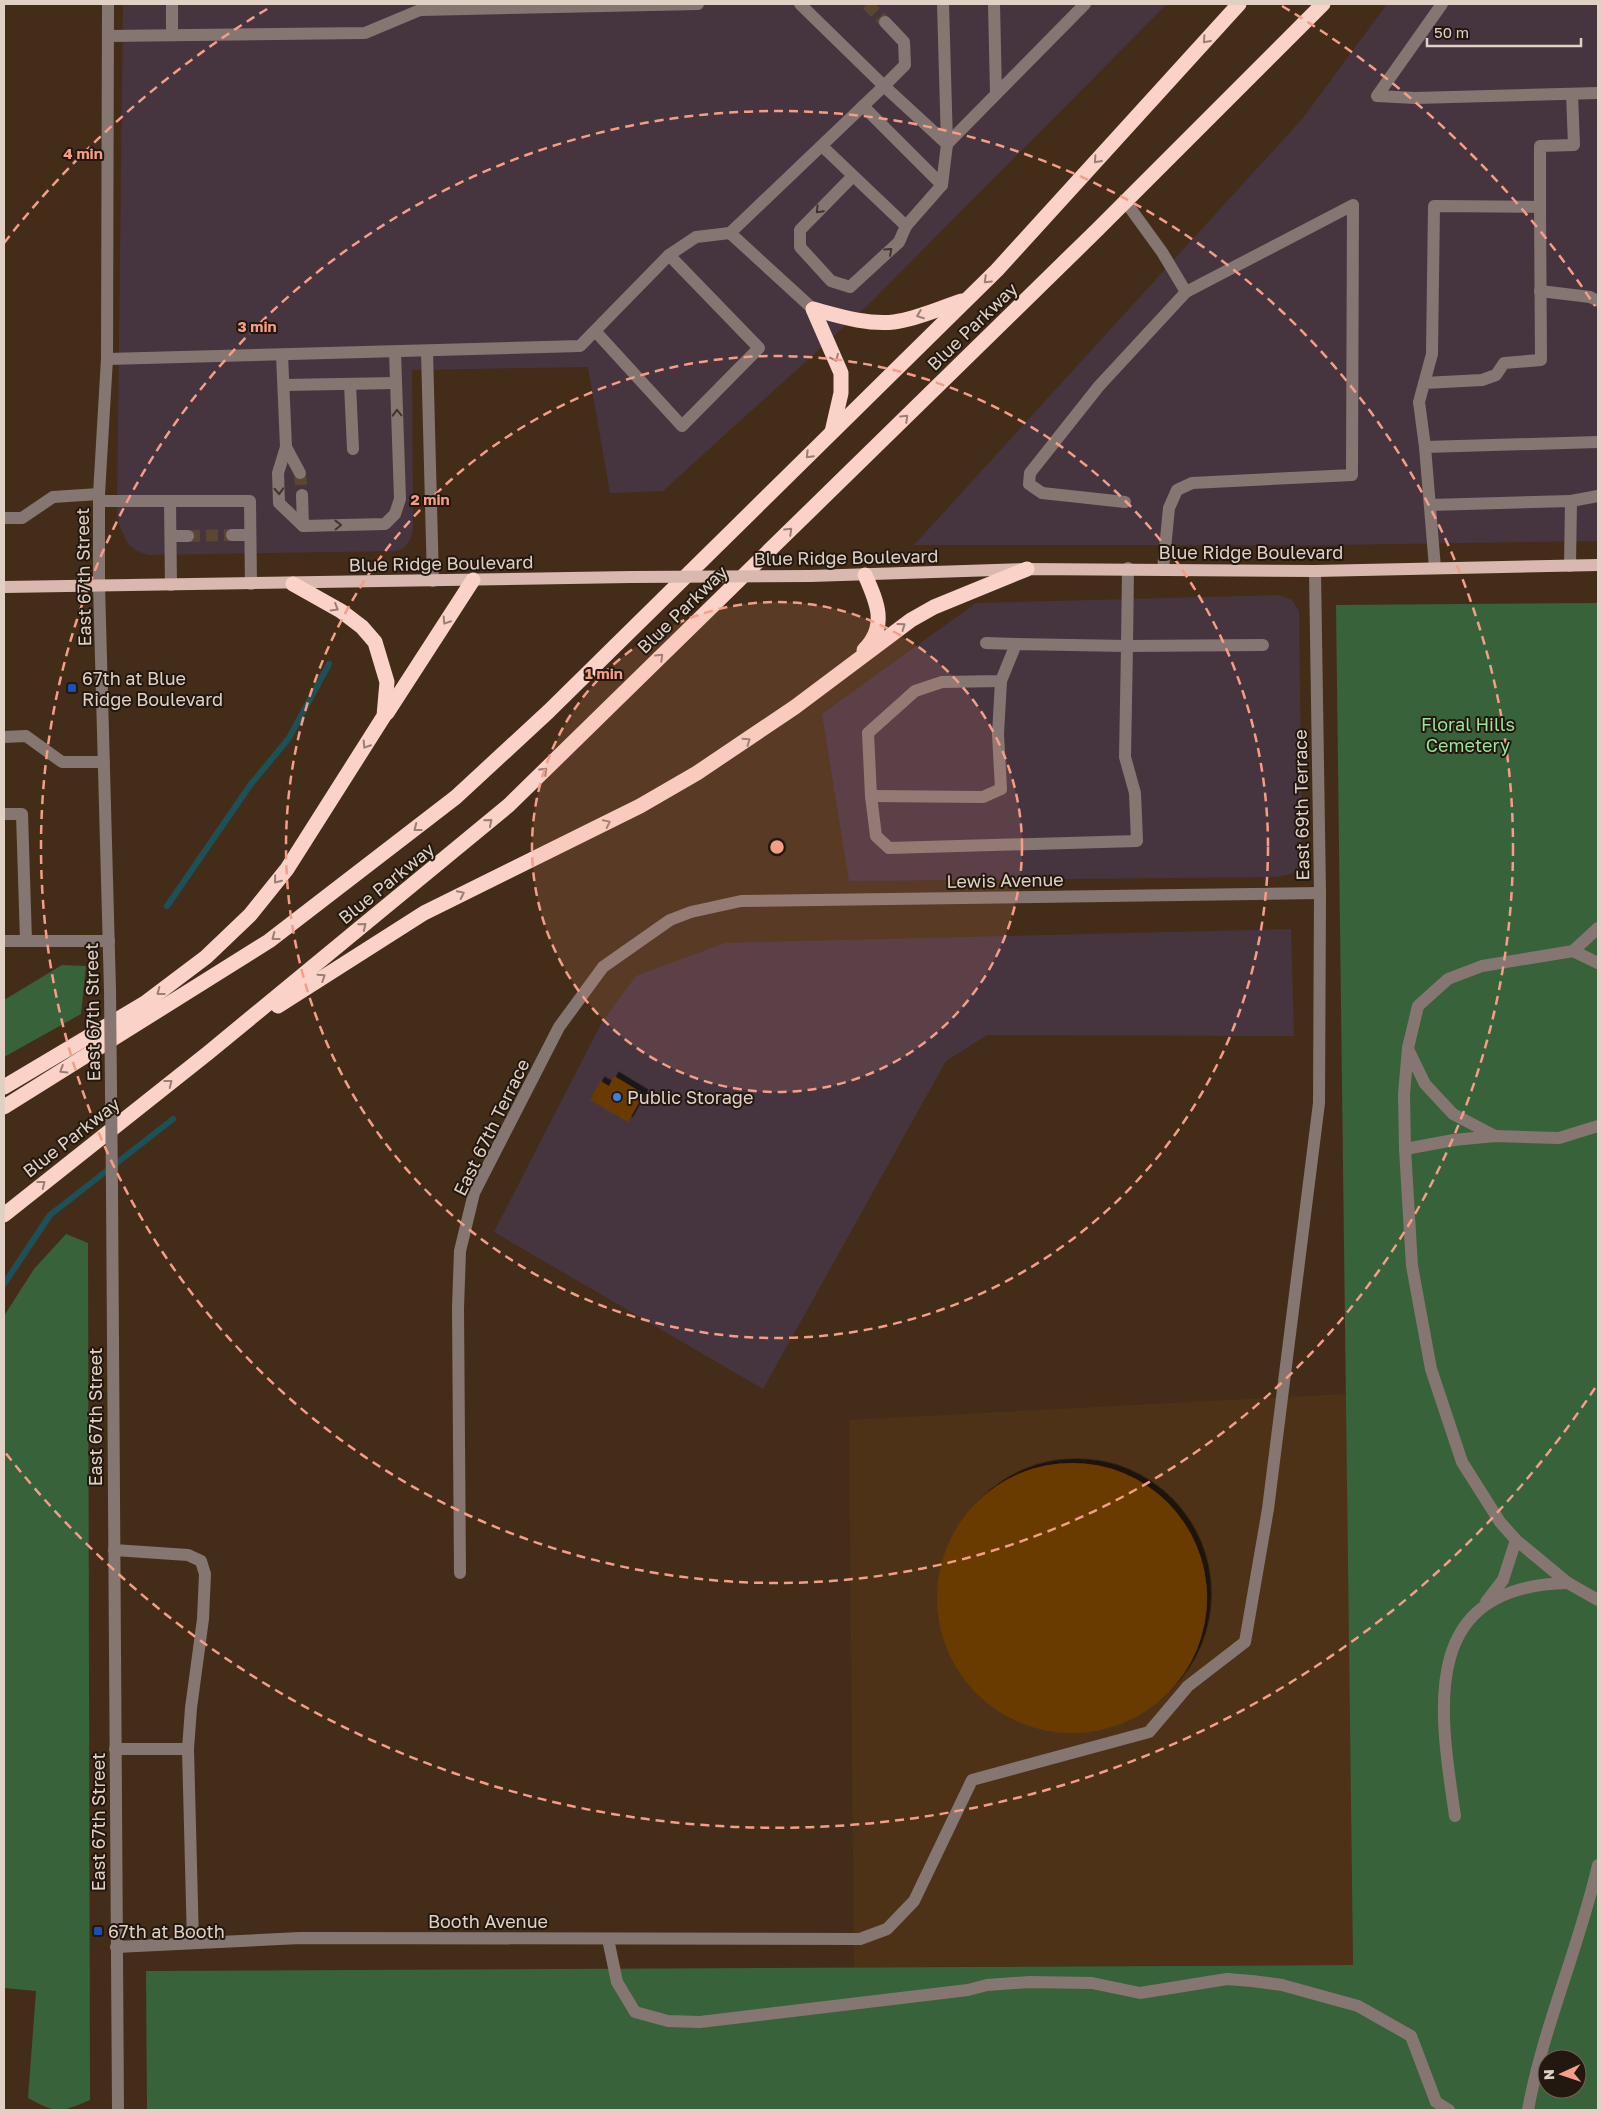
<svg xmlns="http://www.w3.org/2000/svg" width="1602" height="2114" viewBox="0 0 1602 2114" font-family="'Golos Text',sans-serif">
	<defs>
		<filter id="shadow"><feDropShadow dx="4.5" dy="-4.5" stdDeviation="0" flood-color="#0009"/></filter>
	</defs>
	<rect width="100%" height="100%" fill="#442d18"/>
	<g fill="#46353f">
		<path d="M123 4H1167L868 305 663 491 610 493 588 367 412 370 413 529 411 538 404 548 395 551 148 555 137 551 128 544 119 525 117 513Z"/>
		<path d="M1387 4H1598V541L1332 545H914L1303 118Z"/>
		<path d="M1279 595 1292 600 1299 611 1302 857 1300 867 1291 874 1276 877 849 881 822 714 976 603Z"/>
		<path d="M1291 929 1294 1036 987 1035 946 1061 763 1389 494 1232 602 1022 636 976 725 943Z"/>
	</g>
	<path fill="#4e3218" d="M1346 1394 1353 1965 854 1967 849 1420Z"/>
	<g fill="#386239" fill-rule="evenodd">
		<path d="M1598 603V2110H147L146 1971 1353 1965 1336 605ZM1547 2059H1577V2089H1547Z"/>
		<path d="M62 965 86 966 81 1014 4 1057V1000Z"/>
		<path d="M66 1234 88 1243 90 2100C59 2113 57 2114 28 2098L36 1991 4 1988V1316L34 1269Z"/>
	</g>
	<g fill="none" stroke-linecap="round" stroke-linejoin="round">
		<g stroke="#1d5158" stroke-width="6">
			<path d="M167 906 251 784 289 738 329 664"/>
			<path d="M4 1284 50 1215 173 1119"/>
		</g>
	</g>
	<g fill="#6b3b00" filter="url(#shadow)">
		<path d="M614 1076 644 1094 628 1122 590 1100 600 1081 609 1086Z"/>
		<circle cx="1072" cy="1598" r="135"/>
	</g>
	<g fill="none" stroke-linecap="round" stroke-linejoin="round">
		<g stroke="#5b4632" stroke-width="12" stroke-dasharray="12 6" stroke-linecap="butt">
			<path d="M867 4 885 22"/>
			<path d="M300 473 302 495"/>
			<path d="M188 536 232 535"/>
		</g>
		<g stroke="#867671" stroke-width="12">
			<path d="M108 4 107 359 99 494V585L110 990"/>
			<path d="M172 4V35"/>
			<path d="M800 4 884 86 905 65 904 42 885 22"/>
			<path d="M943 4 947 144"/>
			<path d="M994 4 996 94"/>
			<path d="M1442 4 1377 96 1415 98 1598 93"/>
			<path d="M108 36 365 33 420 10 698 4"/>
			<path d="M863 106 942 185"/>
			<path d="M947 144 1085 4"/>
			<path d="M853 176 800 230V247L831 281 850 287 899 242 906 226"/>
			<path d="M1125 201 1162 252 1186 292 1353 205 1352 475 1192 483 1177 490 1169 508 1163 569"/>
			<path d="M1540 207V146L1574 145 1572 94"/>
			<path d="M1540 291 1590 297 1598 301"/>
			<path d="M813 309 730 233 884 86 947 144 942 185 906 226 822 146"/>
			<path d="M596 332 682 426 759 348 669 255"/>
			<path d="M427 351 433 581"/>
			<path d="M282 355 286 447 300 473"/>
			<path d="M107 359 580 346 669 255 696 237 730 233"/>
			<path d="M1424 383 1482 380 1496 375 1504 363 1541 360 1540 207 1434 206 1432 354 1419 402 1425 447 1435 568"/>
			<path d="M350 384 353 449"/>
			<path d="M284 385 396 383"/>
			<path d="M286 447 278 473 279 503 303 526"/>
			<path d="M1425 447 1598 442"/>
			<path d="M302 495 303 526 385 524 395 514 400 499 395 352"/>
			<path d="M99 501H250L251 584"/>
			<path d="M170 501 171 585"/>
			<path d="M1571 501 1598 496"/>
			<path d="M1125 502 1042 493 1029 484 1030 473 1099 386 1186 292"/>
			<path d="M1430 505 1571 501 1570 566"/>
			<path d="M4 518H22L53 497 99 494"/>
			<path d="M232 535H250"/>
			<path d="M171 536H188"/>
			<path d="M1128 568 1127 646 1016 644 1001 681 942 682 915 691 868 733 871 796 876 836 889 848 1137 841 1135 793 1125 757 1127 646 1263 645"/>
			<path d="M986 643 1016 644"/>
			<path d="M4 737 26 736 62 762H104"/>
			<path d="M871 796 983 797 1001 789 998 734 1001 681"/>
			<path d="M4 814H22L26 941"/>
			<path d="M1598 928 1573 951 1482 966 1448 979 1418 1006 1408 1048 1404 1094 1405 1149 1454 1140 1495 1136 1559 1138 1598 1126"/>
			<path d="M4 941H109"/>
			<path d="M1573 951 1598 963"/>
			<path d="M1408 1049 1425 1084 1453 1114 1495 1136"/>
			<path d="M1405 1149 1412 1266 1431 1369 1462 1462 1500 1522 1516 1540 1568 1583 1598 1600"/>
			<path d="M112 1189 118 2110"/>
			<path d="M114 1550 188 1555 201 1561 205 1574 203 1619 191 1708 188 1749 193 1943"/>
			<path d="M460 1573 458 1308 460 1251 474 1193 559 1027 603 967 670 920 691 912 741 901 1320 893"/>
			<path d="M1486 1602 1503 1580 1516 1540"/>
			<path d="M115 1749H188"/>
			<path d="M1455 1816C1439 1709 1418 1586 1568 1583"/>
			<path d="M608 1939 617 1982 635 2012 668 2021 700 2022 968 1990 987 1985 1030 1982 1092 1983 1140 1993 1227 1979 1252 1981 1282 1985 1358 2006 1411 2036 1436 2102 1449 2110"/>
			<path d="M116 1947 300 1938 860 1939 887 1929 914 1901 972 1780 1149 1732 1188 1686 1245 1642 1268 1509 1319 1103 1320 893 1315 571"/>
			<path d="M1528 2110C1543 2027 1579 1948 1598 1865"/>
		</g>
		<g stroke="#d9b8af" stroke-width="12">
			<path d="M811 576 1027 569 1315 571 1598 565"/>
			<path d="M4 587 631 577"/>
		</g>
		<g stroke="#fad2c7" stroke-width="15">
			<path d="M832 432 841 393V373L813 309C839 316 867 325 894 322 917 319 940 308 962 301"/>
			<path d="M864 650C888 626 877 602 865 575"/>
			<path d="M387 713 473 580"/>
			<path d="M278 1006 424 913 640 806 697 773 795 707 911 620 934 607 1027 569"/>
			<path d="M4 1087 145 1003 206 957 250 915 287 869 384 716 387 682 375 642 362 627 341 611 293 584"/>
			<path d="M4 1107 269 941 456 797 549 711 997 270 1239 4"/>
			<path d="M4 1215 208 1053 509 805 1098 229 1323 4"/>
		</g>
		<path stroke="#867671" stroke-width="12" d="M110 990 112 1189"/>
		<path stroke="#d9b8af" stroke-width="12" d="M631 577 811 576"/>
	</g>
	<defs><path id="oneway-chevron" d="M-2-3.5L2.5 0L-2 3.5" fill="none" stroke-width="1.6" stroke-linecap="round" stroke-linejoin="round" transform="scale(1.25)"/></defs>
	<g stroke="#997e74">
		<use href="#oneway-chevron" transform="translate(1206 40) rotate(132)"/>
		<use href="#oneway-chevron" transform="translate(1097 160) rotate(132)"/>
		<use href="#oneway-chevron" transform="translate(987 280) rotate(136)"/>
		<use href="#oneway-chevron" transform="translate(920 315) rotate(159)"/>
		<use href="#oneway-chevron" transform="translate(835 358) rotate(65)"/>
		<use href="#oneway-chevron" transform="translate(905 418) rotate(-44)"/>
		<use href="#oneway-chevron" transform="translate(809 455) rotate(135)"/>
		<use href="#oneway-chevron" transform="translate(789 531) rotate(-44)"/>
		<use href="#oneway-chevron" transform="translate(335 608) rotate(31)"/>
		<use href="#oneway-chevron" transform="translate(446 621) rotate(123)"/>
		<use href="#oneway-chevron" transform="translate(902 626) rotate(-36)"/>
		<use href="#oneway-chevron" transform="translate(660 657) rotate(-44)"/>
		<use href="#oneway-chevron" transform="translate(747 741) rotate(-35)"/>
		<use href="#oneway-chevron" transform="translate(366 745) rotate(123)"/>
		<use href="#oneway-chevron" transform="translate(544 771) rotate(-44)"/>
		<use href="#oneway-chevron" transform="translate(489 822) rotate(-40)"/>
		<use href="#oneway-chevron" transform="translate(607 823) rotate(-26)"/>
		<use href="#oneway-chevron" transform="translate(417 828) rotate(142)"/>
		<use href="#oneway-chevron" transform="translate(277 880) rotate(129)"/>
		<use href="#oneway-chevron" transform="translate(461 894) rotate(-26)"/>
		<use href="#oneway-chevron" transform="translate(363 926) rotate(-39)"/>
		<use href="#oneway-chevron" transform="translate(275 937) rotate(143)"/>
		<use href="#oneway-chevron" transform="translate(322 977) rotate(-33)"/>
		<use href="#oneway-chevron" transform="translate(160 992) rotate(143)"/>
		<use href="#oneway-chevron" transform="translate(63 1070) rotate(148)"/>
		<use href="#oneway-chevron" transform="translate(169 1083) rotate(-38)"/>
		<use href="#oneway-chevron" transform="translate(42 1184) rotate(-38)"/>
	</g>
	<g stroke="#41342c">
		<use href="#oneway-chevron" transform="translate(819 210) rotate(134)"/>
		<use href="#oneway-chevron" transform="translate(889 251) rotate(-42)"/>
		<use href="#oneway-chevron" transform="translate(397 413) rotate(-92)"/>
		<use href="#oneway-chevron" transform="translate(279 491) rotate(87)"/>
		<use href="#oneway-chevron" transform="translate(338 525) rotate(-1)"/>
	</g>
	<circle cx="777" cy="847" r="245" fill="#f49e87" fill-opacity=".12"/>
	<g fill="none" stroke="#f49e87" stroke-width="2.5" stroke-dasharray="9 6">
		<circle cx="777" cy="847" r="245"/>
		<circle cx="777" cy="847" r="491"/>
		<circle cx="777" cy="847" r="736"/>
		<path d="M1595 1388A981 981 0 0 1 4 1451M4 243A981 981 0 0 1 272 6M1282 6A981 981 0 0 1 1595 306"/>
	</g>
	<g fill="#1a4fb4" stroke="#23180f" stroke-width="2">
		<rect x="67" y="683" width="10" height="10" rx="2.5"/>
		<rect x="93" y="1926" width="10" height="10" rx="2.5"/>
	</g>
	<circle fill="#3f7fe0" stroke="#23180f" stroke-width="2" cx="617" cy="1097" r="5"/>
	<g text-anchor="middle" dominant-baseline="central" stroke-width="4" stroke-linejoin="round" paint-order="stroke">
		<g font-size="18" fill="#e0d1c4" stroke="#23180f">
			<text transform="translate(972 326) rotate(-44)">Blue Parkway</text>
			<text x="1251" y="552">Blue Ridge Boulevard</text>
			<text transform="translate(846 557) rotate(-1)">Blue Ridge Boulevard</text>
			<text transform="translate(441 563) rotate(-1)">Blue Ridge Boulevard</text>
			<text transform="translate(83 577) rotate(-91)">East 67th Street</text>
			<text transform="translate(682 609) rotate(-44)">Blue Parkway</text>
			<text transform="translate(1301 805) rotate(-91)">East 69th Terrace</text>
			<text transform="translate(1005 880) rotate(-1)">Lewis Avenue</text>
			<text transform="translate(386 883) rotate(-39)">Blue Parkway</text>
			<text transform="translate(92 1012) rotate(-91)">East 67th Street</text>
			<text transform="translate(491 1127) rotate(-64)">East 67th Terrace</text>
			<text transform="translate(71 1137) rotate(-38)">Blue Parkway</text>
			<text transform="translate(95 1417) rotate(-90)">East 67th Street</text>
			<text transform="translate(98 1822) rotate(-90)">East 67th Street</text>
			<text x="488" y="1921">Booth Avenue</text>
		</g>
		<g font-size="18" fill="#e0d1c4" stroke="#23180f" text-anchor="start">
			<text x="82" y="678">67th at Blue<tspan x="82" dy="21">Ridge Boulevard</tspan></text>
			<text x="627" y="1097">Public Storage</text>
			<text x="108" y="1931">67th at Booth</text>
		</g>
		<g font-size="18" fill="#9ae49b" stroke="#23180f">
			<text x="1468" y="724">Floral Hills<tspan x="1468" dy="21">Cemetery</tspan></text>
		</g>
	</g>
	<circle cx="777" cy="847" r="8" fill="#f49e87" stroke="#23180f" stroke-width="2.5"/>
	<g font-size="15" text-anchor="middle" font-weight="bold" fill="#f49e87" stroke="#23180f" stroke-width="4" stroke-linejoin="round" paint-order="stroke">
		<text x="83" y="159">4 min</text>
		<text x="257" y="332">3 min</text>
		<text x="430" y="505">2 min</text>
		<text x="604" y="679">1 min</text>
	</g>
	<rect width="1602" height="2114" fill="none" stroke="#e0d1c4" stroke-width="10"/>
	<g transform="translate(1562 2074) rotate(267)"><circle r="24" fill="#23180f" stroke="#6f6257"/>
	<path d="M0-4L9 19L0 12L-9 19Z" fill="#f49e87"/>
	<text y="-8" font-size="14" font-weight="bold" text-anchor="middle" fill="#e0d1c4">N</text>
	</g>
	<path d="M1427 38v8h154v-8" fill="none" stroke="#e0d1c4" stroke-width="2.5"/>
	<text x="1434" y="38" font-size="15" fill="#e0d1c4" stroke="#23180f" stroke-width="4" paint-order="stroke">50 m</text>
</svg>
